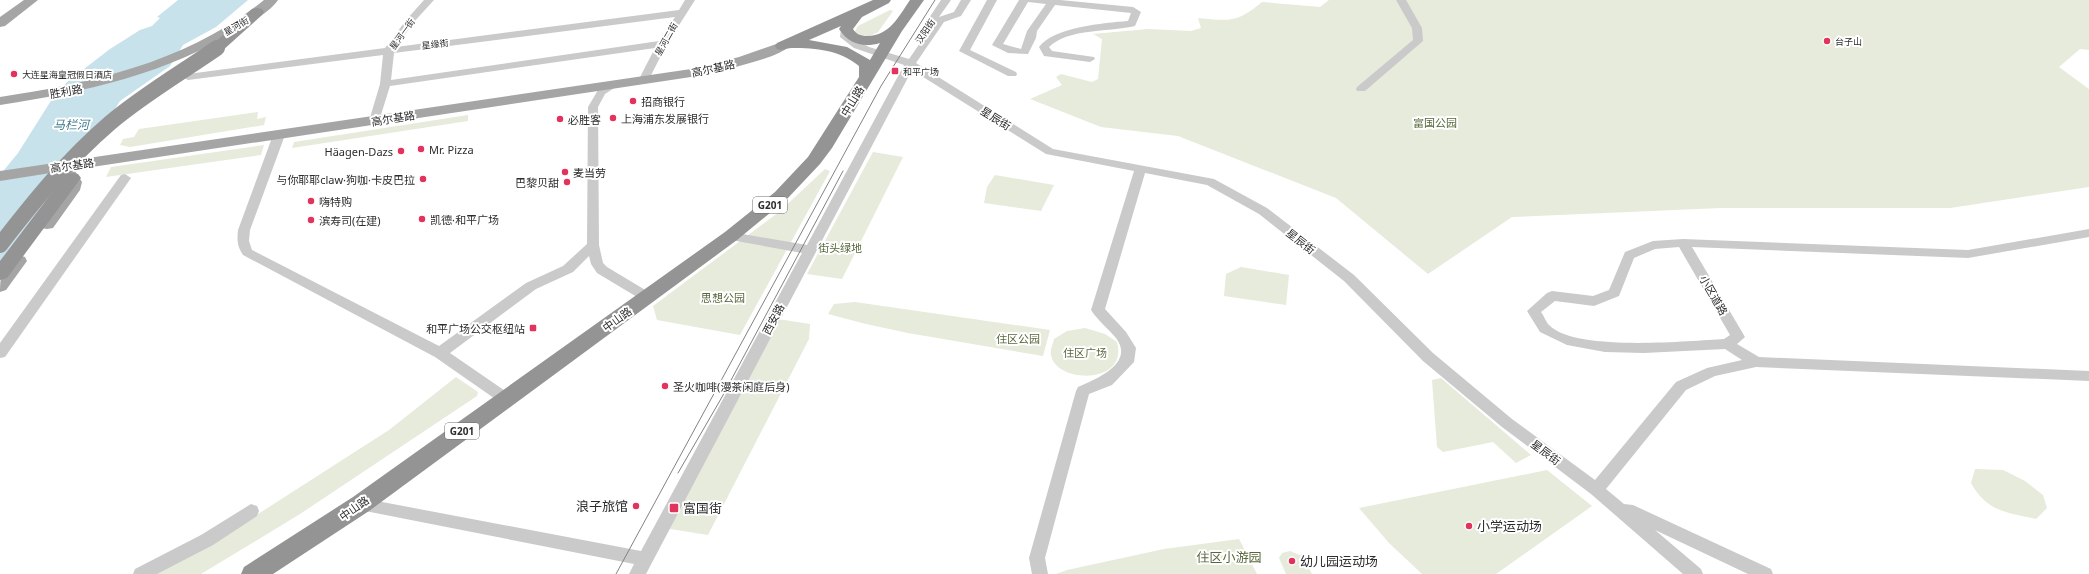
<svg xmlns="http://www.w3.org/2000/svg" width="2089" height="574" viewBox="0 0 2089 574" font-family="'Noto Sans','Noto Sans SC',sans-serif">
	<rect width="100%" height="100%" fill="#fff"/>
	<g fill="#e6ebdb">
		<path d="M1329 0H2089V50L2080 49 2059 67 2089 89V187L1950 208H1721L1512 217 1428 274 1336 198 1178 136 1101 127 1030 99 1062 85 1056 77 1061 74 1092 82 1098 79 1102 39 1093 34 1148 29 1191 31 1201 28 1198 18C1229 21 1237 23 1262 2L1320 7Z"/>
		<path d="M890 10 893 11 878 32 866 38 854 33 858 26Z"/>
		<path d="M258 112 257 119 266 117 264 125 130 147 120 145 123 139 134 137 139 129Z"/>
		<path d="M468 115V121L292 148 294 142Z"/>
		<path d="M264 145 261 155 106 177 111 167Z"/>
		<path d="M873 152 903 157 842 279 807 274Z"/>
		<path d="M825 169 830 171 740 335 657 320 653 306 779 212Z"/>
		<path d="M995 175 1054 185 1041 211 984 203 987 187Z"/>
		<path d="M1241 267 1289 275 1286 305 1224 296 1226 274Z"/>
		<path d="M855 302 1050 330 1043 356 908 333 866 324 828 314 834 304Z"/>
		<path d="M778 319 810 324 809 339 708 535 664 528Z"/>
		<path d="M1085 328 1105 334 1117 342C1129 385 1056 384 1051 355 1050 350 1053 344 1054 339L1067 331Z"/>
		<path d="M456 377 478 392 477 396 300 514 201 574H153L255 516 389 430Z"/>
		<path d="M1441 378 1531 455 1516 463 1493 442 1443 452 1437 447 1432 380Z"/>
		<path d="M1975 469 2003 470 2025 481 2043 495 2047 508 2036 519C2006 512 1987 512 1971 483Z"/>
		<path d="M1547 470 1592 506 1496 574H1422L1389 543 1359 508Z"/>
		<path d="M1239 539 1257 574H1056L1067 570 1164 549Z"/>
		<path d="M1290 551 1302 556 1312 574H1286L1279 558 1282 553Z"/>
	</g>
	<path fill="#c7e2ea" d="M178 0H248L216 27 183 45 170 66 120 101 91 147 0 267V175L18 153 54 96 67 82 110 49 140 30 152 26 160 18 157 17Z"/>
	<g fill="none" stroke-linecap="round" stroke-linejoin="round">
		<g fill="#cacaca" fill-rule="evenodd">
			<path d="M424 0H434L413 23 396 47 679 10 685 0H695L667 44 648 81H640L639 79 655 48 390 86 379 121 374 124 369 121 380 84 383 55 188 80 183 77 188 74 385 48 407 19ZM675 17 659 41 391 80 394 53Z"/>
			<path d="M941 0H951L939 17 954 12 961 0H971L961 16 944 22 916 63 1053 149 1214 179 1267 208 1354 275 1433 353 1512 419 1595 480 1676 382 1707 368 1742 360 1725 349 1644 353 1605 352 1567 345 1540 332 1527 311 1547 293 1552 291 1593 296 1609 290 1625 252 1653 241 1683 239 1968 250 2089 229V237L1968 258 1692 247 1745 337 1737 344 1759 357 2089 371V381L1756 367 1715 376 1686 390 1606 489 1624 504 1633 505 1771 569 1773 574H1748L1655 530 1701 569 1703 574H1683L1591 494 1502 427 1423 361 1344 281 1259 214 1207 185 1145 173 1105 309 1126 332 1136 348 1134 362 1112 385 1089 394 1045 558 1048 574H1032L1029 558 1076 391 1078 387C1097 379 1135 363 1116 338 1108 328 1098 321 1091 310L1134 171 1046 154 912 70 646 574H629L634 564 355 509 353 504 355 499 361 498 641 551 802 253 731 240 725 236 731 232 807 245 904 65 854 48 840 37 841 29 846 26 849 27 850 36 869 47 909 59 929 30 923 27ZM1679 247 1730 335 1724 339C1687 341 1575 352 1549 325 1546 322 1544 316 1541 312L1555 301 1594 306 1619 296 1634 258 1655 249Z"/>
			<path d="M987 0H997L970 50 1016 72 1017 74 1016 76H1008L959 51Z"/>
			<path d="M1019 0H1060L1133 7 1141 12 1135 26C1111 32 1068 28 1049 47L1052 51 1094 57 1095 59 1090 62 1044 56 1039 47C1054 27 1104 23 1128 21L1131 13 1055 5 1037 31 1036 38 1028 54 1008 53 992 45ZM1028 2 1046 4 1027 31 1021 49 1003 44Z"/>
			<path d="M1396 0H1406L1422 28 1423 41 1365 91H1357L1356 89 1357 87 1413 40 1412 28Z"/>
			<path d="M617 80 622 83 605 94 598 107 599 245 603 263 607 267 652 294 654 297 652 300H642L597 273 591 264 589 256 573 272 536 289 450 353 511 395 513 399 511 403 506 404 501 403 435 357 243 255C237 246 237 240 238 230L273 135 275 133H283L285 135 250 230 249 241 252 250 439 346 526 283 563 266 587 244 588 107 598 90Z"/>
			<path d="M125 174 131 178 5 357 0 358V343L121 175Z"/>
			<path d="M251 504 257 506 259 511 257 516 213 545 157 574H133L135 569 201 535Z"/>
		</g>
		<g fill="#a5a5a5" fill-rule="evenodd">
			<path d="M24 0H38L5 26 0 27V17Z"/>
			<path d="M264 0H278C270 12 254 20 242 27 168 74 85 92 0 105V97C94 83 189 61 264 0Z"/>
			<path d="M782 42 789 46C780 59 709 73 691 77L72 170 75 171 82 182 80 190 53 228 47 229 41 228 39 224 64 189 66 182 64 178 59 176 57 172 0 181V171L691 69 739 57Z"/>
			<path d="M19 255 25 257 27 261 6 290 0 292C0 277 2 260 19 255Z"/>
		</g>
		<g fill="#949494" fill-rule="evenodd">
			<path d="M873 0H891L889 3 862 17 853 29C856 34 861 36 866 36 889 37 899 16 910 0H924L902 31 832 148 820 164 787 199 737 240 369 511 273 574H241L244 567 353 497 725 232 775 192 808 157 859 77V66C840 50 816 48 792 48 787 48 783 51 777 49L775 46 777 43ZM841 26 839 29C849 44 863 48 880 43L870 60 847 47 809 40Z"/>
			<path d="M257 8 262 9 264 12 262 15 222 51H212L210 48 212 45 252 9Z"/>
			<path d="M72 173 78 174 81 178 7 278 0 280V261L66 174Z"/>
		</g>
		<g stroke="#828282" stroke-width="1">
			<path d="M678 473 722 397 843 171"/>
			<path d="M616 574 881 86 935 0"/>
		</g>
		<path stroke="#949494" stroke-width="16" d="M0 245C34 201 68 159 110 123 143 95 181 73 217 48"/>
	</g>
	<g fill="#e1335b" stroke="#fff" stroke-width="1.5">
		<circle cx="1827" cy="41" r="4"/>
		<rect x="891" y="67" width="8" height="8" rx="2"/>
		<circle cx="14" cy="74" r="4"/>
		<circle cx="633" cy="101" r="4"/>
		<circle cx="613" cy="118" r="4"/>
		<circle cx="560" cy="119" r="4"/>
		<circle cx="421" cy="149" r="4"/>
		<circle cx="401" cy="151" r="4"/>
		<circle cx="565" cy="172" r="4"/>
		<circle cx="423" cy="179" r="4"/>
		<circle cx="567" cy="182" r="4"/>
		<circle cx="311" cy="201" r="4"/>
		<circle cx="422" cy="219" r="4"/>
		<circle cx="311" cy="220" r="4"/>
		<rect x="529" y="324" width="8" height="8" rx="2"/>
		<circle cx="665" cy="386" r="4"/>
		<circle cx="636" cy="506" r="4"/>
		<rect x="669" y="503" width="10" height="10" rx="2"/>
		<circle cx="1469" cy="526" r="4"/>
		<circle cx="1292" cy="561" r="4"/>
	</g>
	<g text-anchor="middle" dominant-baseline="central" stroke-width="4" stroke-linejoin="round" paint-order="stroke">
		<g font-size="9" fill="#2d2d2d" stroke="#fff">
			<text transform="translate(236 26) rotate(-31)">星河街</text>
			<text transform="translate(925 31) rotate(-56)">汉阳街</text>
			<text transform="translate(402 34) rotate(-54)">星河一街</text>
			<text transform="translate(666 39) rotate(-61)">星河二街</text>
			<text transform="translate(435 44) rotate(-7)">星缘街</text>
		</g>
		<g font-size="9" fill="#2d2d2d" stroke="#fff" text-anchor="start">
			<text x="1835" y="41">台子山</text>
			<text x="903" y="71">和平广场</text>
			<text x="22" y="74">大连星海皇冠假日酒店</text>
		</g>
		<g fill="#fff" stroke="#6c6c6c" stroke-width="1">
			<rect x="753" y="197" width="34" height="16" rx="3"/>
			<rect x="445" y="423" width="34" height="16" rx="3"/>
		</g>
		<g font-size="10" font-weight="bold" fill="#2d2d2d">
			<text x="770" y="205">G201</text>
			<text x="462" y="431">G201</text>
		</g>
		<g font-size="11" fill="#2d2d2d" stroke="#fff">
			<text transform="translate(713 68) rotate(-12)">高尔基路</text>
			<text transform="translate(66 91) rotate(-10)">胜利路</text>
			<text transform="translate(852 101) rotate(-59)">中山路</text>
			<text transform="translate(393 118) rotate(-9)">高尔基路</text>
			<text transform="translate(996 118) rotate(32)">星辰街</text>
			<text transform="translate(72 165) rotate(-8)">高尔基路</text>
			<text transform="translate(1301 241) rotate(38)">星辰街</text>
			<text transform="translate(1714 295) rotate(60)">小区道路</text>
			<text transform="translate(617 319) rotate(-36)">中山路</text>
			<text transform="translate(773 319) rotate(-62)">西安路</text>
			<text transform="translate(1546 452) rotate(37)">星辰街</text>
			<text transform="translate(354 508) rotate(-35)">中山路</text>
		</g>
		<g font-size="11" fill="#2d2d2d" stroke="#fff" text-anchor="start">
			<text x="641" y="101">招商银行</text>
			<text x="621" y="118">上海浦东发展银行</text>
			<text x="568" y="119">必胜客</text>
			<text x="429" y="149">Mr. Pizza</text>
			<text x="393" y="151" text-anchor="end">Häagen-Dazs</text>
			<text x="573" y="172">麦当劳</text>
			<text x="415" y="179" text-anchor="end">与你耶耶claw·狗咖·卡皮巴拉</text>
			<text x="559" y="182" text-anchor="end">巴黎贝甜</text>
			<text x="319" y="201">嗨特购</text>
			<text x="430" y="219">凯德·和平广场</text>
			<text x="319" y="220">滨寿司(在建)</text>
			<text x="525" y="328" text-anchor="end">和平广场公交枢纽站</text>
			<text x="673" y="386">圣火咖啡(漫茶闲庭后身)</text>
		</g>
		<g font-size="11" fill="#57683c" stroke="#fff">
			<text x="1435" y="122">富国公园</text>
			<text x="840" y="247">街头绿地</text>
			<text x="723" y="297">思想公园</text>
			<text x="1018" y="338">住区公园</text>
			<text x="1085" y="352">住区广场</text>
		</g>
		<g font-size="12" font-style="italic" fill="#3d7b8d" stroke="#fff">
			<text x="71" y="124">马栏河</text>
		</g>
		<g font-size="13" fill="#2d2d2d" stroke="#fff" text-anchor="start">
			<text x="628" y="506" text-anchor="end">浪子旅馆</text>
			<text x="683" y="508">富国街</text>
			<text x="1477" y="526">小学运动场</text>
			<text x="1300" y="561">幼儿园运动场</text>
		</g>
		<g font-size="13" fill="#57683c" stroke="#fff">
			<text x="1229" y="557">住区小游园</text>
		</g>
	</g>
</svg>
